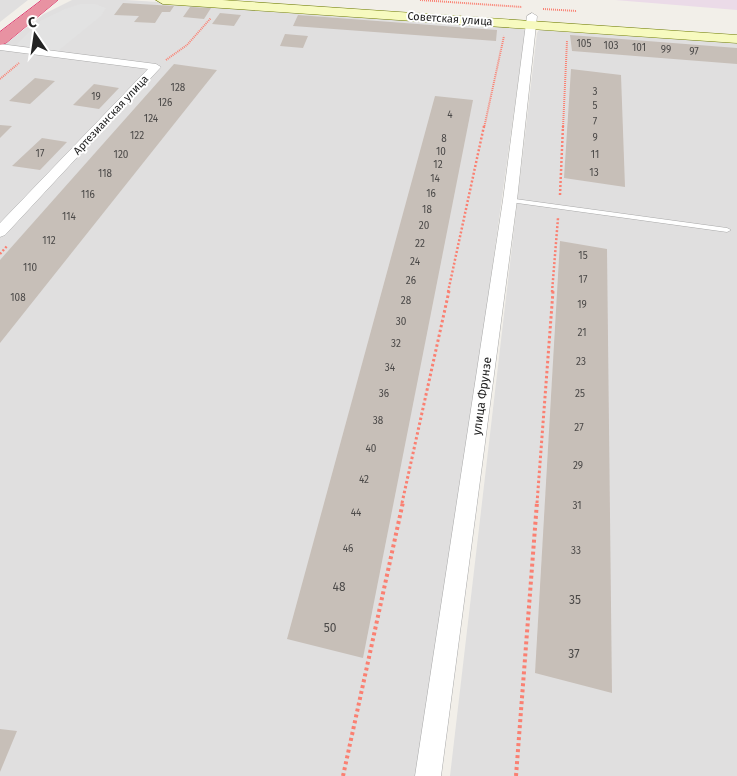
<svg xmlns="http://www.w3.org/2000/svg" width="737" height="776" viewBox="0 0 737 776" font-family="'Fira Sans',sans-serif">
	<rect width="100%" height="100%" fill="#f2efe9"/>
	<g fill="#e0dfdf">
		<path d="M0 0H28L0 22Z"/>
		<path d="M72 0H126L516 25 523 27 525 31 422 776H0V48L44 14Z"/>
		<path d="M540 28 737 41V776H450L537 33Z"/>
	</g>
	<path fill="#ebdbe8" d="M615 0H737V10Z"/>
	<path fill="#e2e2e2" d="M80 4H95L106 8 101 16 58 51 16 45 40 21 65 9Z"/>
	<g fill="#c7bfb8">
		<path d="M123 3 174 6 170 12H162L155 23 134 22 139 16 114 15Z"/>
		<path d="M190 7 211 8 204 19 183 17Z"/>
		<path d="M220 13 241 15 234 26 212 24Z"/>
		<path d="M298 15 497 30 496 41 293 26Z"/>
		<path d="M285 34 308 36 303 48 280 46Z"/>
		<path d="M570 35 737 48V64L572 51Z"/>
		<path d="M174 64 217 70 0 343V260Z"/>
		<path d="M571 69 621 75 625 187 564 178Z"/>
		<path d="M35 78 55 81 30 104 9 101Z"/>
		<path d="M94 84 119 88 99 109 73 105Z"/>
		<path d="M435 96 473 100 363 658 287 639Z"/>
		<path d="M0 125 12 126 0 138Z"/>
		<path d="M42 138 67 142 40 170 12 166Z"/>
		<path d="M560 241 607 249 612 693 535 673Z"/>
		<path d="M0 729 17 731 0 772Z"/>
	</g>
	<g fill="none" stroke-linecap="round" stroke-linejoin="round">
		<g stroke="#a9a9a9" stroke-width="1">
			<path id="lane" d="M508 198 727 228 731 230 727 232 510 202H508Z"/>
		</g>
		<g stroke="#a9a9a9" stroke-width="1">
			<g id="street">
				<path d="M532 13 537 16 517 200 441 776H415L503 200 527 16Z"/>
				<path d="M0 44 156 64 161 67 5 235 0 237V223L148 69 0 50Z"/>
			</g>
		</g>
		<g stroke="#707d05" stroke-width="1">
			<path id="secondary" d="M156 0H222L737 35V43L163 4Z"/>
		</g>
		<g stroke="#dc2a67" stroke-width="1">
			<path id="highway" d="M42 0H58L6 43 0 45V32Z"/>
		</g>
		<g stroke="#fa8072" stroke-width="2" stroke-dasharray="1 1" stroke-linecap="butt">
			<path d="M420 0 522 7"/>
			<path d="M543 9 577 11"/>
			<path d="M166 60 187 45 211 18"/>
			<path d="M0 79 19 63"/>
			<path d="M484 128 504 36"/>
			<path d="M563 128 567 41"/>
		</g>
		<g stroke="#fa8072" stroke-width="2.5" stroke-dasharray="2 2" stroke-linecap="butt">
			<path d="M560 195 563 126"/>
			<path d="M0 254 7 246"/>
			<path d="M448 292 484 126"/>
			<path d="M552 292 558 218"/>
		</g>
		<g stroke="#fa8072" stroke-width="3" stroke-dasharray="2.5 2.5" stroke-linecap="butt">
			<path d="M402 503 449 291"/>
			<path d="M537 503 553 291"/>
		</g>
		<g stroke="#fa8072" stroke-width="4" stroke-dasharray="3 3" stroke-linecap="butt">
			<path d="M343 776 403 502"/>
			<path d="M516 776 537 502"/>
		</g>
		<use href="#lane" fill="#fff" fill-rule="evenodd"/>
		<use href="#street" fill="#fff" fill-rule="evenodd"/>
		<use href="#secondary" fill="#f7fabf" fill-rule="evenodd"/>
		<use href="#highway" fill="#e892a2" fill-rule="evenodd"/>
	</g>
	<g text-anchor="middle" dominant-baseline="central" stroke-width="4" stroke-linejoin="round" paint-order="stroke">
		<g font-size="10" fill="#4b4948">
			<text x="584" y="44">105</text>
			<text x="611" y="46">103</text>
			<text x="639" y="48">101</text>
			<text x="666" y="50">99</text>
			<text x="694" y="52">97</text>
			<text x="178" y="88">128</text>
			<text x="595" y="92">3</text>
			<text x="96" y="97">19</text>
			<text x="165" y="103">126</text>
			<text x="595" y="106">5</text>
			<text x="450" y="115">4</text>
			<text x="151" y="119">124</text>
			<text x="595" y="122">7</text>
			<text x="137" y="136">122</text>
			<text x="595" y="138">9</text>
			<text x="444" y="139">8</text>
			<text x="441" y="152">10</text>
			<text x="40" y="154">17</text>
			<text x="121" y="155">120</text>
			<text x="595" y="155">11</text>
			<text x="438" y="165">12</text>
			<text x="594" y="173">13</text>
			<text x="105" y="174">118</text>
			<text x="435" y="179">14</text>
			<text x="431" y="194">16</text>
			<text x="88" y="195">116</text>
			<text x="427" y="210">18</text>
			<text x="69" y="217">114</text>
			<text x="424" y="226">20</text>
			<text x="49" y="241">112</text>
			<text x="420" y="244">22</text>
			<text x="583" y="256">15</text>
			<text x="415" y="262">24</text>
			<text x="30" y="268">110</text>
			<text x="583" y="280">17</text>
			<text x="411" y="281">26</text>
			<text x="18" y="298">108</text>
			<text x="406" y="301">28</text>
			<text x="582" y="305">19</text>
			<text x="401" y="322">30</text>
			<text x="582" y="333">21</text>
			<text x="396" y="344">32</text>
			<text x="581" y="362">23</text>
			<text x="390" y="368">34</text>
			<text x="384" y="394">36</text>
			<text x="580" y="394">25</text>
			<text x="378" y="421">38</text>
			<text x="579" y="428">27</text>
			<text x="371" y="449">40</text>
			<text x="578" y="466">29</text>
			<text x="364" y="480">42</text>
			<text x="577" y="506">31</text>
			<text x="356" y="513">44</text>
			<text x="348" y="549">46</text>
			<text x="576" y="551">33</text>
		</g>
		<g font-size="11" fill="#222" stroke="#fff">
			<text transform="translate(450 19) rotate(4)">Советская улица</text>
			<text transform="translate(111 115) rotate(-47)">Артезианская улица</text>
		</g>
		<g font-size="12" fill="#222" stroke="#fff">
			<text transform="translate(482 396) rotate(-82)">улица Фрунзе</text>
		</g>
		<g font-size="12" fill="#4b4948">
			<text x="339" y="587">48</text>
			<text x="575" y="600">35</text>
			<text x="330" y="628">50</text>
			<text x="574" y="654">37</text>
		</g>
	</g>
	<g transform="translate(35 35) rotate(347)" stroke="#ffffff" stroke-width="4" paint-order="stroke">
	<path d="M0-4L9 19L0 12L-9 19Z" fill="#222222"/>
	<text y="-8" font-size="14" font-weight="bold" text-anchor="middle" fill="#222222">С</text>
	</g>
</svg>
